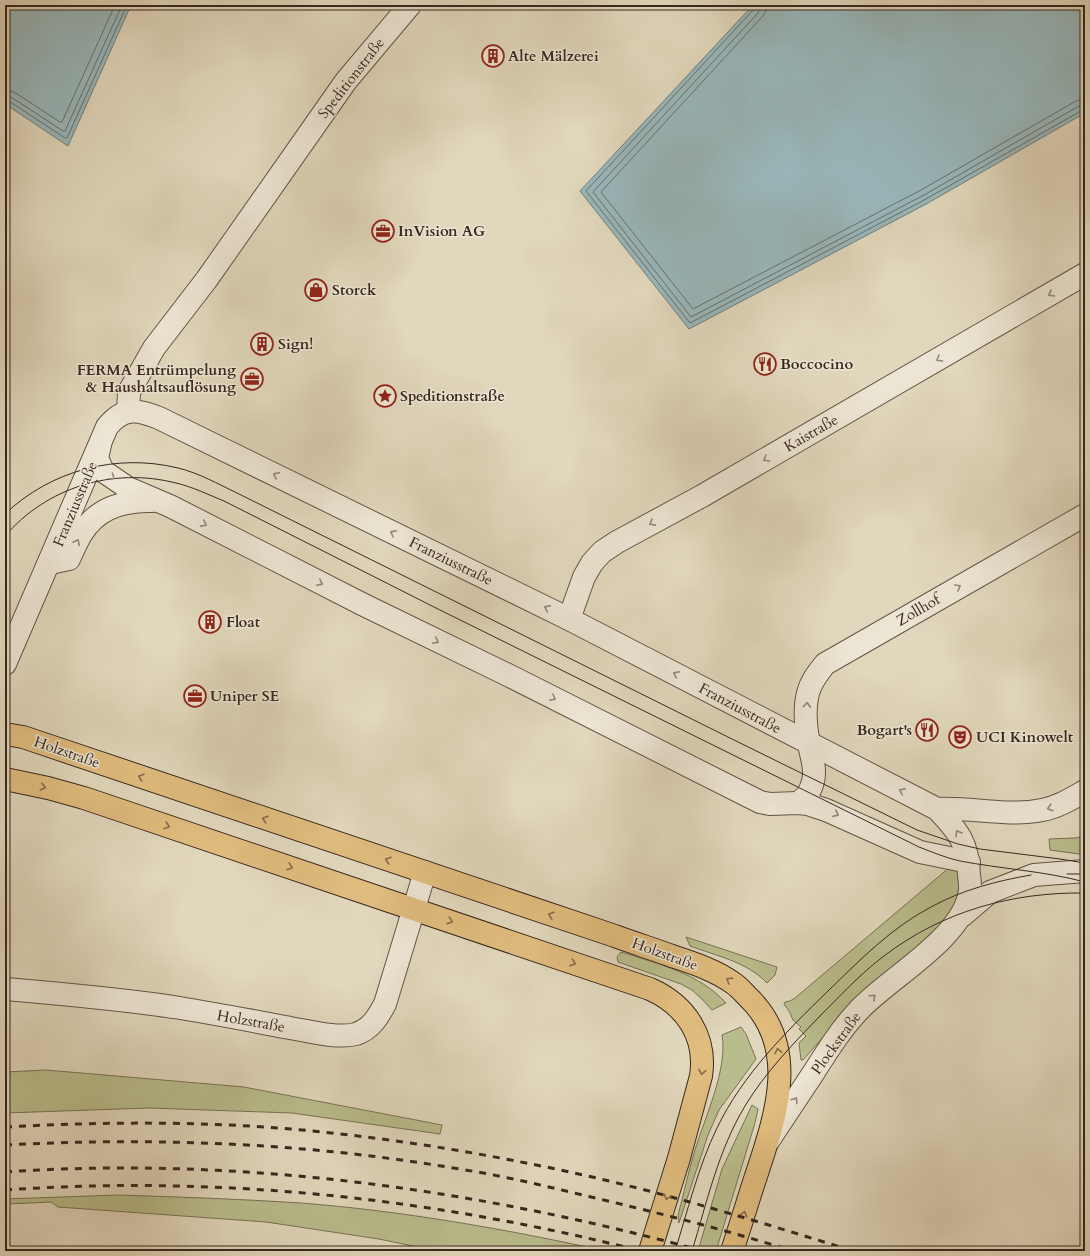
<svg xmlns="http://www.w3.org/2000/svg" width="1090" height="1256" viewBox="0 0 1090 1256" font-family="Cardo,serif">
	<rect width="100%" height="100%" fill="#e1d7bc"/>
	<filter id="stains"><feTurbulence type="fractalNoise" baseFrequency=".005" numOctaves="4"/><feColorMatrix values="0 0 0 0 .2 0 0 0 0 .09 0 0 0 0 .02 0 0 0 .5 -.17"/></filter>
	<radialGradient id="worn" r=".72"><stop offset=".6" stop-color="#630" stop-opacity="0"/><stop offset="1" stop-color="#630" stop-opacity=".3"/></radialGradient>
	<g fill="#b9bc8c" stroke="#787256">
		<path d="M1085 836V851L1079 854 1050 850 1049 839 1075 838Z"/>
		<path d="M950 867 959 868C960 893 958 904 942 925L842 1016 803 1060H801L799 1043 806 1036 799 1029 801 1027 793 1020 789 1011 784 1004 785 1002 790 1001 795 998Z"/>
		<path d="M686 937 777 967 775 975 767 983C747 962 717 956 690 946Z"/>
		<path d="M621 952C658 964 699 973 726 1003L712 1010 702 999 692 990 681 984 618 962 617 957Z"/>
		<path d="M741 1027 746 1034 756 1059 719 1110 708 1135 679 1223 678 1215C684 1194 688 1172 695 1150 705 1117 728 1069 722 1035Z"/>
		<path d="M46 1070 244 1087 442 1125 440 1134 292 1113 149 1108 5 1113V1072Z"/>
		<path d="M752 1105 758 1109 755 1123 716 1251H698L722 1169Z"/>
		<path d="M119 1195C180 1197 240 1199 301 1203 403 1211 505 1229 606 1251H437L379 1239 266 1222 58 1207 51 1202 8 1204 10 1234H5V1199Z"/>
	</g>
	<g fill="#99b7bb" stroke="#727e7d">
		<path d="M5 5H131L68 146 5 104Z"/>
		<path d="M753 5H1085V113L928 203 689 329 580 191Z"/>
	</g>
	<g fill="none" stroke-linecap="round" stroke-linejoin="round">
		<g stroke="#68706d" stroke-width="1">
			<path d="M756 5 754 9 586 191 690 323 926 199 1081 111 1085 110"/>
			<path d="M761 5 758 13 593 192 691 317 924 195 1079 106 1085 105"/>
			<path d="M767 5 766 11 762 17 601 192 693 309 921 190 1076 101 1085 99"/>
			<path d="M5 90 14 92 60 122H62L115 5"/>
			<path d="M5 96 11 97 63 131H65L122 5"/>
			<path d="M5 101H9L65 138H67L127 5"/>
		</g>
		<g stroke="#625446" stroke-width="24">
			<g id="minor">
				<path d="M128 412 129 392 154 348 207 279 346 81 410 5"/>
				<path d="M100 445 97 458 103 471 128 488 170 506 364 605 508 675 760 802 770 804 798 803 808 804 826 810 920 852 969 862"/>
				<path d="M50 563 69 559C73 550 77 541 82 533 97 508 125 500 153 501"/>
				<path d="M569 619 584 577 592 563 602 552 617 542 702 496 1085 274"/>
				<path d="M5 664 107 427C123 407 137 409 159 418L569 619 937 809C959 832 968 843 969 875 970 882 971 889 969 896 958 941 889 978 859 1010 841 1029 828 1050 814 1072 799 1095 784 1117 769 1140"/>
				<path d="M798 803C802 800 807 796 809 792 818 775 813 762 809 745 806 729 804 708 808 693 811 681 818 673 825 664L1085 515"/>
				<path d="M937 809C972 807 1007 817 1042 810 1058 807 1071 799 1085 791"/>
				<path d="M962 916 990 892 1034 875 1085 871"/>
				<path d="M5 989C63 994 122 999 180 1008 217 1014 253 1021 290 1028 309 1031 337 1039 356 1034 371 1029 378 1017 385 1004L425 872"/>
			</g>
		</g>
		<g stroke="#38281f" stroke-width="24">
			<g id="major">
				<path d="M5 734 23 737 615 936C634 943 653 949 672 956 693 963 715 970 733 983 739 987 743 992 748 997 799 1046 777 1112 758 1170 749 1197 741 1224 732 1251"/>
				<path d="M5 779 48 788 84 798 650 989C686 1005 707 1037 701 1076L679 1158 650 1251"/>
			</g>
		</g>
		<use href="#minor" stroke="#ece5d3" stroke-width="22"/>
		<use href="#major" stroke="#e0bc7e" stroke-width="22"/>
		<g stroke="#38281f" stroke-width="1">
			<path d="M5 514C51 470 117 453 178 468 199 473 218 484 237 493L734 740 917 830 958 844 980 849 1060 859 1085 863"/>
			<path d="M5 536C47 487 113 467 176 483 193 487 209 495 224 501L438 609 919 847C932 852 946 858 960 861 1002 869 1044 871 1085 882"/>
			<path d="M1067 874H1085"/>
			<path d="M675 1251C688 1210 698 1167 717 1128 743 1074 786 1032 828 991 860 960 891 928 931 907 962 890 996 881 1031 875"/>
			<path d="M692 1251C707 1202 718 1151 745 1106 765 1073 791 1046 818 1018 839 997 860 974 884 956 943 911 1012 892 1085 893"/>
		</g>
		<g stroke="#38281f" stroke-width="3" stroke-dasharray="7 7" stroke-linecap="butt">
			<path d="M5 1127C100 1122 196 1121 291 1129 371 1136 452 1148 531 1164 640 1185 747 1218 853 1251"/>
			<path d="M5 1145C155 1137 306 1143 453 1168 500 1175 545 1186 591 1197 659 1213 726 1230 793 1251"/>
			<path d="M5 1172C240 1156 476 1189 703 1251"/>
			<path d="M5 1190C220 1175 432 1198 641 1251"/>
		</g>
	</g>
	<defs><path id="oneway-chevron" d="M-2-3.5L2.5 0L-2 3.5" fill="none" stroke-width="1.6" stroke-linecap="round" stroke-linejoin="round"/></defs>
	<g stroke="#928679">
		<use href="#oneway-chevron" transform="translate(1051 294) rotate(150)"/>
		<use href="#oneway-chevron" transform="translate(939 359) rotate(150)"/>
		<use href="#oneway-chevron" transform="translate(766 459) rotate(150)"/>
		<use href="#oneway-chevron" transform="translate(276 475) rotate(-153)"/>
		<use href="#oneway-chevron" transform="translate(112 477) rotate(35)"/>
		<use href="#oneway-chevron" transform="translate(652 523) rotate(151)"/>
		<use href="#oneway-chevron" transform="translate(204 524) rotate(28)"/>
		<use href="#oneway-chevron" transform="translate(393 533) rotate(-154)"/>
		<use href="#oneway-chevron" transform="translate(77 542) rotate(-63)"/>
		<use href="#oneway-chevron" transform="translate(320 583) rotate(27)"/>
		<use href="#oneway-chevron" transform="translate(958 587) rotate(-30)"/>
		<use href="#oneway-chevron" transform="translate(547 608) rotate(-154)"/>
		<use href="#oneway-chevron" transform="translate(436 641) rotate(26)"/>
		<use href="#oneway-chevron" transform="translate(676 674) rotate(-153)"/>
		<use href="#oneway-chevron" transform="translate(553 698) rotate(27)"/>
		<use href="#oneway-chevron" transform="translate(807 705) rotate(-86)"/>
		<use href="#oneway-chevron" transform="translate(902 791) rotate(-153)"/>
		<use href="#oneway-chevron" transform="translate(1050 808) rotate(163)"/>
		<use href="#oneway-chevron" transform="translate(836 814) rotate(24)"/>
		<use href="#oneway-chevron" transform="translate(958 833) rotate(-121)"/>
		<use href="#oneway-chevron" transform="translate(873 997) rotate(-42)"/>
		<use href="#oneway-chevron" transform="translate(795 1100) rotate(-56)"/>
	</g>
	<g stroke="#846b4a">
		<use href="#oneway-chevron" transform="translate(141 777) rotate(-161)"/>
		<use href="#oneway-chevron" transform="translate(43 787) rotate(13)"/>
		<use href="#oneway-chevron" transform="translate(265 819) rotate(-161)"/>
		<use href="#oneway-chevron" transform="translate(167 826) rotate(19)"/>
		<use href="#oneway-chevron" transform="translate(388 860) rotate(-161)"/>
		<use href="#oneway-chevron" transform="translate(290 867) rotate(19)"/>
		<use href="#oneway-chevron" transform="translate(551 915) rotate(-161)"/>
		<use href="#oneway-chevron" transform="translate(450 921) rotate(19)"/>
		<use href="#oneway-chevron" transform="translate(573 963) rotate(19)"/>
		<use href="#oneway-chevron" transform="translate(729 980) rotate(-148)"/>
		<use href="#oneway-chevron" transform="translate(778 1051) rotate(-101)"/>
		<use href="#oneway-chevron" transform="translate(702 1072) rotate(100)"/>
		<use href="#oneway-chevron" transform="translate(667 1197) rotate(107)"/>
		<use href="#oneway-chevron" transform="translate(744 1214) rotate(-73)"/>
	</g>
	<defs>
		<g id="building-ring" transform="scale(1.15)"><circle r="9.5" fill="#ece5d3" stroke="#8f2418" stroke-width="1.5"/><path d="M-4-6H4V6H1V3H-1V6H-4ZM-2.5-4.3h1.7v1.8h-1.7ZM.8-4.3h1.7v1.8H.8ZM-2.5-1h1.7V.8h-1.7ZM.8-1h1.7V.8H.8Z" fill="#8f2418"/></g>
		<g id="office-ring" transform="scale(1.15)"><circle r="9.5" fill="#ece5d3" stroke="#8f2418" stroke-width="1.5"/><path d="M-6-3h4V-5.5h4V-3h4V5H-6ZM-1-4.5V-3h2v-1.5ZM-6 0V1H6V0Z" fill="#8f2418"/></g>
		<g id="shop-ring" transform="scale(1.15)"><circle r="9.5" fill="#ece5d3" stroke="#8f2418" stroke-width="1.5"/><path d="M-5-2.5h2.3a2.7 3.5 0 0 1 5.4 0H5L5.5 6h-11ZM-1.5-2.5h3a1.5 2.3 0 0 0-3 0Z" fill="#8f2418"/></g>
		<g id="restaurant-ring" transform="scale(1.15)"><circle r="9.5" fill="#ece5d3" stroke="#8f2418" stroke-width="1.5"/><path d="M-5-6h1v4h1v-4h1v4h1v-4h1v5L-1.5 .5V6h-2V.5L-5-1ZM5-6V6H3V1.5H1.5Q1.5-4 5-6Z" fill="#8f2418"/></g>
		<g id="sight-ring" transform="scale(1.15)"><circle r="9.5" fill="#ece5d3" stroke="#8f2418" stroke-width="1.5"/><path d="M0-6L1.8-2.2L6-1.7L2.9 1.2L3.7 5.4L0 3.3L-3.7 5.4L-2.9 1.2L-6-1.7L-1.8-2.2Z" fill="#8f2418"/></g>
		<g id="theatre-ring" transform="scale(1.15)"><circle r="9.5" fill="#ece5d3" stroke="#8f2418" stroke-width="1.5"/><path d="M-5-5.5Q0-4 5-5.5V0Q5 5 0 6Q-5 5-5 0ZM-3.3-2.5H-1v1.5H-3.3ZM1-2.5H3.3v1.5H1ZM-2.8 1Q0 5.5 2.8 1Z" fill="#8f2418"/></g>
	</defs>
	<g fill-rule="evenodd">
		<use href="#building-ring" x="493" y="56"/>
		<use href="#office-ring" x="383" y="231"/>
		<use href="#shop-ring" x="316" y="290"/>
		<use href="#building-ring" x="262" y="344"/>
		<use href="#restaurant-ring" x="765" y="364"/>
		<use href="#office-ring" x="252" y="379"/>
		<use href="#sight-ring" x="385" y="396"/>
		<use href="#building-ring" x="210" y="622"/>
		<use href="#office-ring" x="195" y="696"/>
		<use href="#restaurant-ring" x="927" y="730"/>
		<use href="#theatre-ring" x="960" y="737"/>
	</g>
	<g text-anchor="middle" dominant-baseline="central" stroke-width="3" stroke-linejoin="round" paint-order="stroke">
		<g font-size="15" font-weight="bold" fill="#38281f" stroke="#ece5d3" text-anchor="start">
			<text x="508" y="56">Alte Mälzerei</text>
			<text x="398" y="231">InVision AG</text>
			<text x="332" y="290">Storck</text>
			<text x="278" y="344">Sign!</text>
			<text x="780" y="364">Boccocino</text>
			<text x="236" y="370" text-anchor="end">FERMA Entrümpelung<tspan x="236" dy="17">&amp; Haushaltsauflösung</tspan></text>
			<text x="400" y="396">Speditionstraße</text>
			<text x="226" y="622">Float</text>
			<text x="210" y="696">Uniper SE</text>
			<text x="912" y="730" text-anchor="end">Bogart's</text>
			<text x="976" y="737">UCI Kinowelt</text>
		</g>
		<g font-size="15" fill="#38281f" stroke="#ece5d3">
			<text transform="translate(351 78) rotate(-52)">Speditionstraße</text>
			<text transform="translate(811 433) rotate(-30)">Kaistraße</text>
			<text transform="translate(75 504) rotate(-67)">Franziusstraße</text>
			<text transform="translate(451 561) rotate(26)">Franziusstraße</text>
			<text transform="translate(918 610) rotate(-30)">Zollhof</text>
			<text transform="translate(740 708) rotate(28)">Franziusstraße</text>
			<text transform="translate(67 752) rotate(19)">Holzstraße</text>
			<text transform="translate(665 954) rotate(20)">Holzstraße</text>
			<text transform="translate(251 1021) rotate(10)">Holzstraße</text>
			<text transform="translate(836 1043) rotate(-54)">Plockstraße</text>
		</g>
	</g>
	<rect width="1090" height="1256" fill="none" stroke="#e1d7bc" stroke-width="20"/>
	<rect x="6" y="6" width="1078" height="1244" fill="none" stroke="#38281f" stroke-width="2"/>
	<rect x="10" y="10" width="1070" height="1236" fill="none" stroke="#38281f"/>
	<rect width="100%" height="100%" filter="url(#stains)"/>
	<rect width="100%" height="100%" fill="url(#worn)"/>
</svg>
